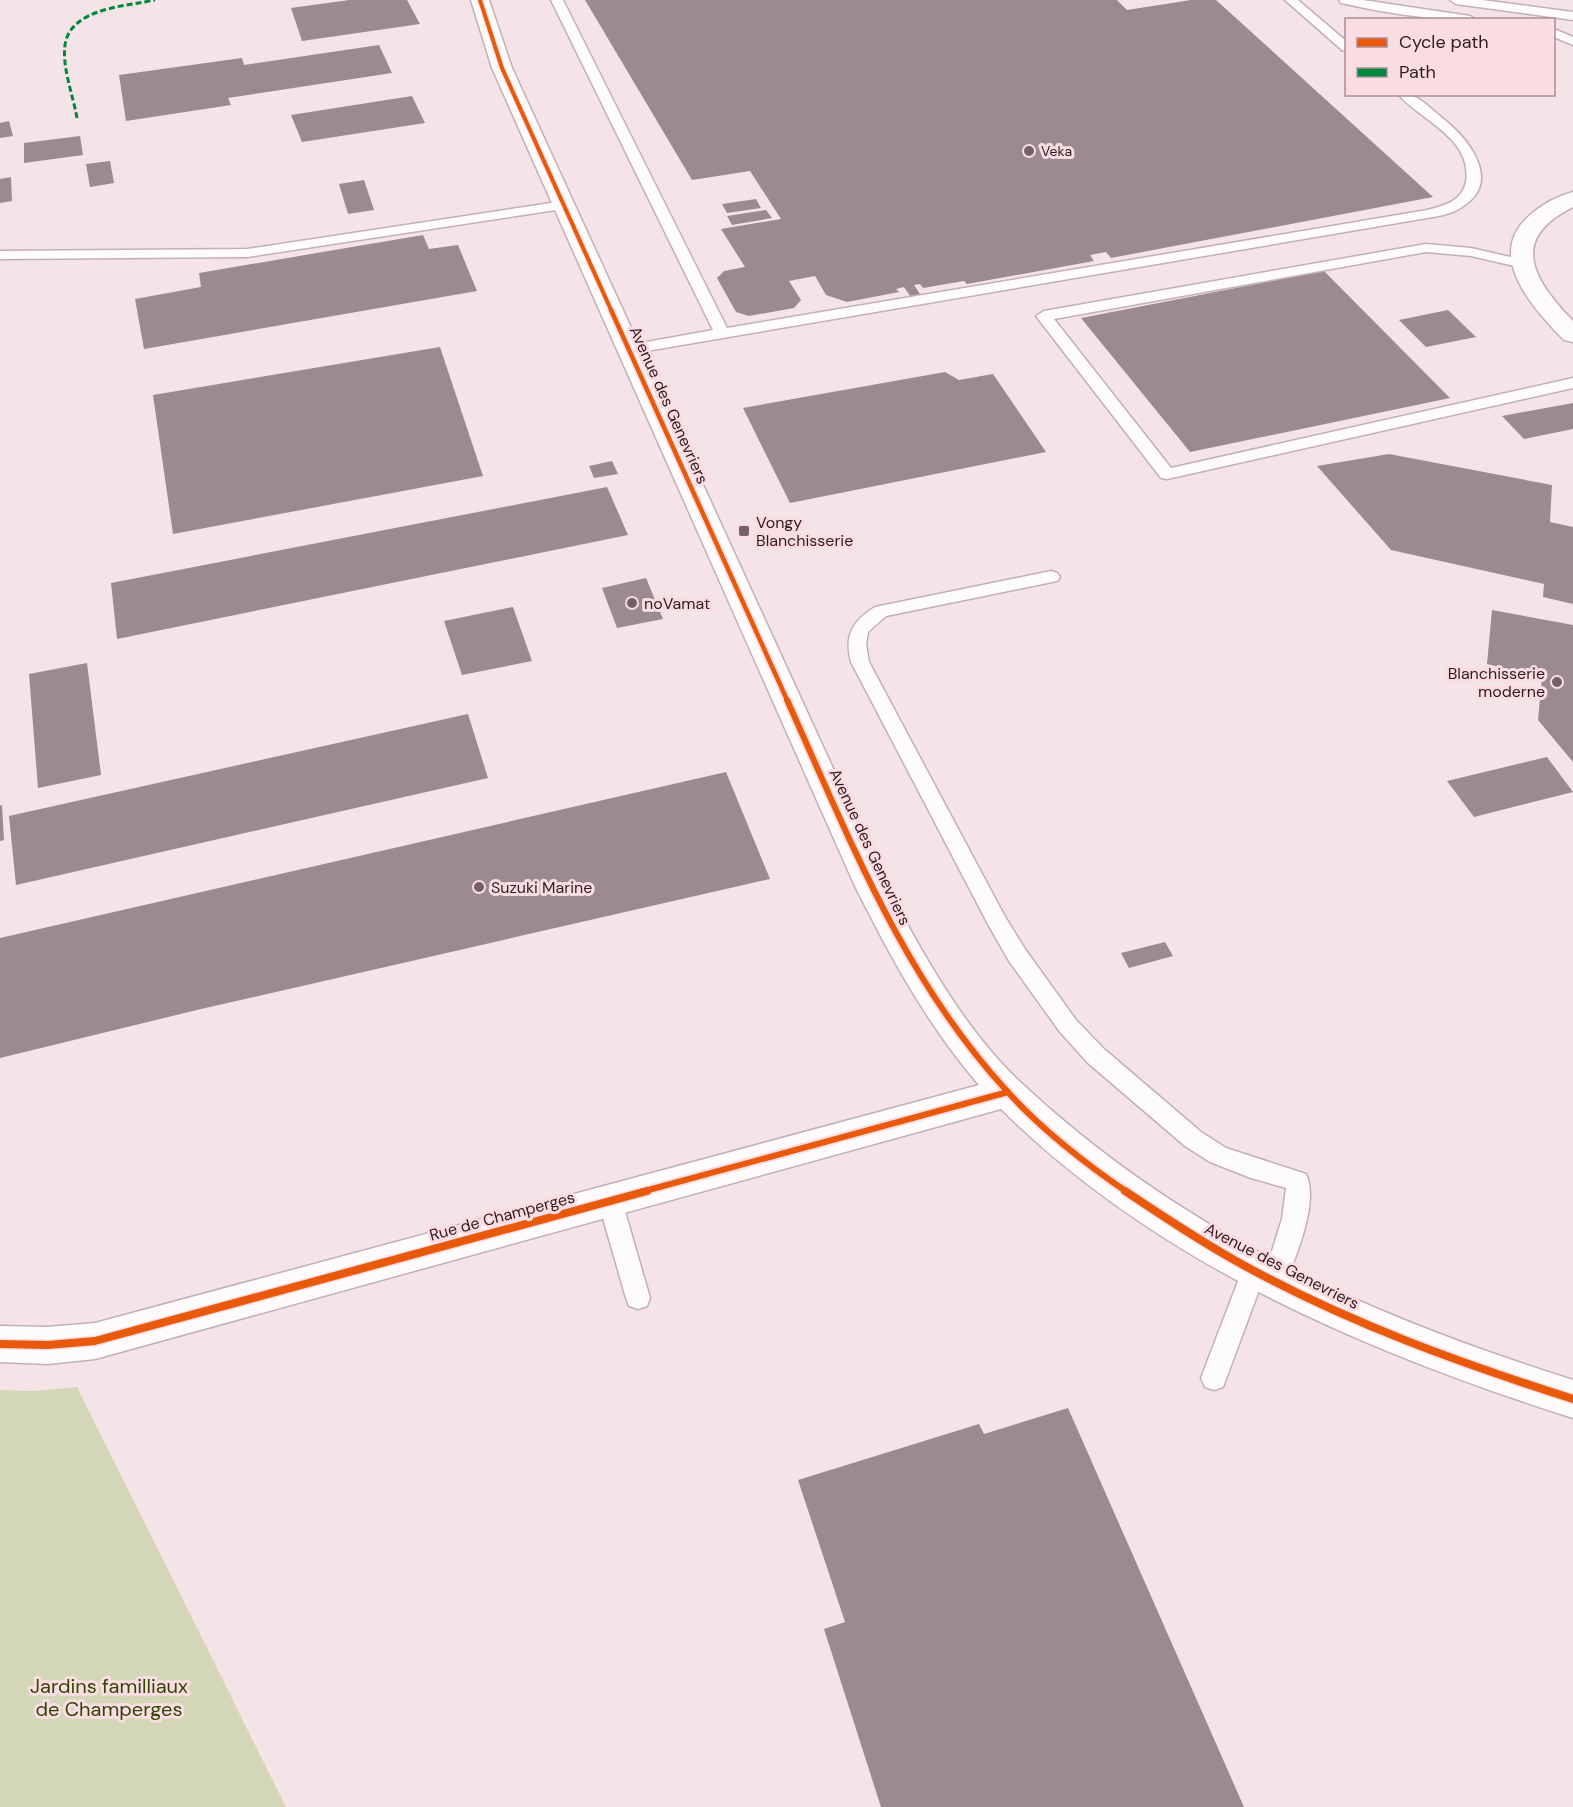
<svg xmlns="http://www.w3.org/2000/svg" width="1573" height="1807" viewBox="0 0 1573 1807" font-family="'DM Sans',sans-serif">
	<rect width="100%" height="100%" fill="#f4e3e7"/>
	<path fill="#d3d7b7" d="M77 1387 286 1807H0V1390L31 1391Z"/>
	<g fill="#9b8a92">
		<path d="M349 0H407L420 24 302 41 291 8Z"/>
		<path d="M585 0H1117L1127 10 1191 0H1216L1433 197 1111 258 1106 252 1090 255 1094 261 967 284 964 281 923 288 920 284 914 285 920 294 910 296 904 287 896 289 899 292 847 302 826 295 815 276 789 281 801 300 794 308 749 316 736 312 717 278 724 271 745 267 721 229 781 219 750 171 692 180Z"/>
		<path d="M379 45 392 73 228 98 231 105 126 121 119 75 242 58 244 65Z"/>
		<path d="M412 96 425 123 302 142 291 115Z"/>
		<path d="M9 121 13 136 0 138V123Z"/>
		<path d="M80 136 83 155 24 163V143Z"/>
		<path d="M110 161 114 183 90 187 86 164Z"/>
		<path d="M11 177 12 201 0 203V179Z"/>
		<path d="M364 180 374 210 348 214 339 184Z"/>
		<path d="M756 199 761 208 727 213 722 204Z"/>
		<path d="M766 210 772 218 732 225 727 216Z"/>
		<path d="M423 235 429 249 458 245 477 291 144 349 135 299 201 287 199 273Z"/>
		<path d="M1324 271 1450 398 1190 452 1081 318Z"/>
		<path d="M1448 310 1476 337 1426 347 1399 320Z"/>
		<path d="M440 347 483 476 173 534 153 395Z"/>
		<path d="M945 372 959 380 993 374 1046 452 790 503 743 408Z"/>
		<path d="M1573 403V429L1524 439 1502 416Z"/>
		<path d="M1389 454 1552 485 1550 522 1573 527V604L1543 597 1544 584 1391 550 1317 466Z"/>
		<path d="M612 461 618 474 594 478 589 466Z"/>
		<path d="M607 487 628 535 117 639 111 583Z"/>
		<path d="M646 578 663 619 617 628 602 588Z"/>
		<path d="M513 607 532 661 462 675 444 621Z"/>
		<path d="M1492 610 1573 625V762L1538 720 1542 677 1487 664Z"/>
		<path d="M87 663 101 775 38 788 29 674Z"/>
		<path d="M468 714 488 778 16 885 9 816Z"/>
		<path d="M1547 757 1573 792 1474 817 1447 781Z"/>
		<path d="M726 772 770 879 201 1009 0 1058V938Z"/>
		<path d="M2 805 4 840 0 841V806Z"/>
		<path d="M1165 942 1173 956 1129 968 1121 953Z"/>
		<path d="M1068 1408 1244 1807H881L824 1629 845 1622 798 1480 979 1424 984 1434Z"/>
	</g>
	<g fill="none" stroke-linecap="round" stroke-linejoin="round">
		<g stroke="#c4b0b4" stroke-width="3">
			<g id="lane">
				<path d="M551 0H563L727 328 1427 210C1444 206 1462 201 1466 182 1473 138 1421 121 1398 94 1419 94 1425 104 1441 117 1467 137 1504 181 1462 207 1452 214 1439 216 1427 218L629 354 621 349 624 346 713 330Z"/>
				<path d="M1285 0H1298L1346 41V51L1342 50Z"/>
				<path d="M1339 0H1363L1470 16 1476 20C1430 20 1385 13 1341 3Z"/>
				<path d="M1450 0H1482L1573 12V20L1456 4Z"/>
				<path d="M1554 29 1573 37V45L1554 37Z"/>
				<path d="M564 201 569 202 571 205 569 208 247 257 0 259V251L247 249Z"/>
				<path d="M1426 244 1471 248 1528 261 1530 264 1523 268 1471 256 1426 252 1054 319 1171 468 1573 378V388L1167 479 1161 478 1036 316 1044 311Z"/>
				<path d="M1051 571 1057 573 1060 577 1057 581 886 616 868 632 866 645 869 662 1004 915 1025 949 1076 1020 1104 1049 1201 1132 1226 1148 1306 1174C1319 1201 1297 1254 1286 1281L1283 1289 1274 1292 1265 1289 1262 1282 1223 1387 1214 1390 1205 1387 1201 1378 1245 1263 1254 1260 1263 1263 1266 1270 1282 1219 1286 1188 1251 1178 1210 1162 1185 1146 1088 1063 1060 1032 1009 961 989 926 851 662C844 636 852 621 875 607Z"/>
				<path d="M610 1191 618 1194 622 1201 650 1298 647 1306 638 1309 629 1306 626 1298 598 1201 602 1194Z"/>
			</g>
		</g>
		<g stroke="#c4b0b4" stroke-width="3">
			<g id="street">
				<path d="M471 0H489L512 68 886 884C920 950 963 1027 1017 1079 1178 1231 1364 1314 1573 1380V1418C1366 1352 1158 1264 1001 1109L95 1359 48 1364 0 1362V1326L48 1327 95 1323 979 1085C927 1025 889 954 854 884L492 68Z"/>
				<path d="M1573 192V207C1508 239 1533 280 1573 321V342L1564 340C1534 309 1484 256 1529 216 1541 205 1557 196 1573 192Z"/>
			</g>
		</g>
		<use href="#lane" fill="#fdfbfb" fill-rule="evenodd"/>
		<use href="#street" fill="#fdfbfb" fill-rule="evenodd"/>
		<path stroke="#00873e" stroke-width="3" stroke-dasharray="6 3" stroke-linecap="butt" d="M77 118C73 95 62 68 65 45 70 8 127 6 155 0"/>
		<g stroke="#fadde3" stroke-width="6">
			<path id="cycleway-far3" d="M480 0 502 68 612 312"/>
		</g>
		<g stroke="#fadde3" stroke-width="8">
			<path id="cycleway-far2" d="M611 310 788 702"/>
		</g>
		<g stroke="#fadde3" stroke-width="10">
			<g id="cycleway-far1">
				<path d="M787 700C849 837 903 978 1006 1090 1039 1127 1086 1164 1127 1192"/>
				<path d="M641 1192 1008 1092"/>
			</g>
		</g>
		<g stroke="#fadde3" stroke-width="11">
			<g id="cycleway">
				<path d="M1125 1191C1164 1217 1203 1243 1245 1266 1349 1323 1460 1363 1573 1399"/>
				<path d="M0 1344 48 1345 95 1341 647 1191"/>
			</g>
		</g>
		<use href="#cycleway-far3" stroke="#e8590c" stroke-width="4"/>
		<use href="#cycleway-far2" stroke="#e8590c" stroke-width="4.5"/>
		<use href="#cycleway-far1" stroke="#e8590c" stroke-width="6"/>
		<use href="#cycleway" stroke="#e8590c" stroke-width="8"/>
	</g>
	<g fill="#756065" stroke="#fadde3" stroke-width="2">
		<circle cx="1029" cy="151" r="6"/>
		<rect x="738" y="525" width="12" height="12" rx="3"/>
		<circle cx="632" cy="603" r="6"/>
		<circle cx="1557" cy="682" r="6"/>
		<circle cx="479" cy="887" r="6"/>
	</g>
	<g text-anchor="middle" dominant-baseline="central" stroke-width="6" stroke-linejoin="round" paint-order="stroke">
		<g font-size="14" fill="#31191f" stroke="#fadde3" text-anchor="start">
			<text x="1041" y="151">Veka</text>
		</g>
		<g font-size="16" fill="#31191f" stroke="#fadde3">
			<text transform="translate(669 405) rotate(66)">Avenue des Genevriers</text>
			<text transform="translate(870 847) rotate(65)">Avenue des Genevriers</text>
			<text transform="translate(502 1216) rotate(-15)">Rue de Champerges</text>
			<text transform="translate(1282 1266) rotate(27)">Avenue des Genevriers</text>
		</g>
		<g font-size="16" fill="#31191f" stroke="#fadde3" text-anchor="start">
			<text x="756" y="522">Vongy<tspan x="756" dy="18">Blanchisserie</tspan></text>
			<text x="644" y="603">noVamat</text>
			<text x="1545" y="673" text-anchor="end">Blanchisserie<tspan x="1545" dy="18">moderne</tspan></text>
			<text x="491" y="887">Suzuki Marine</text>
		</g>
		<g font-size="20" fill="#334402" stroke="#fadde3">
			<text x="109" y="1686">Jardins familliaux<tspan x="109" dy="23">de Champerges</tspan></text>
		</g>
	</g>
	<rect x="1345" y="18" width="210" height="78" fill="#fadde3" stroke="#aa8f95" stroke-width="1.5"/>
	<rect x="1357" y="38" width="30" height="9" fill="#e8590c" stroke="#aa8f95" stroke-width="1.5"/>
	<text x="1399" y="48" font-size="18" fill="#31191f">Cycle path</text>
	<rect x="1357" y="68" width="30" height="9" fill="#00873e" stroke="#aa8f95" stroke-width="1.5"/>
	<text x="1399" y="78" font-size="18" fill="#31191f">Path</text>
</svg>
